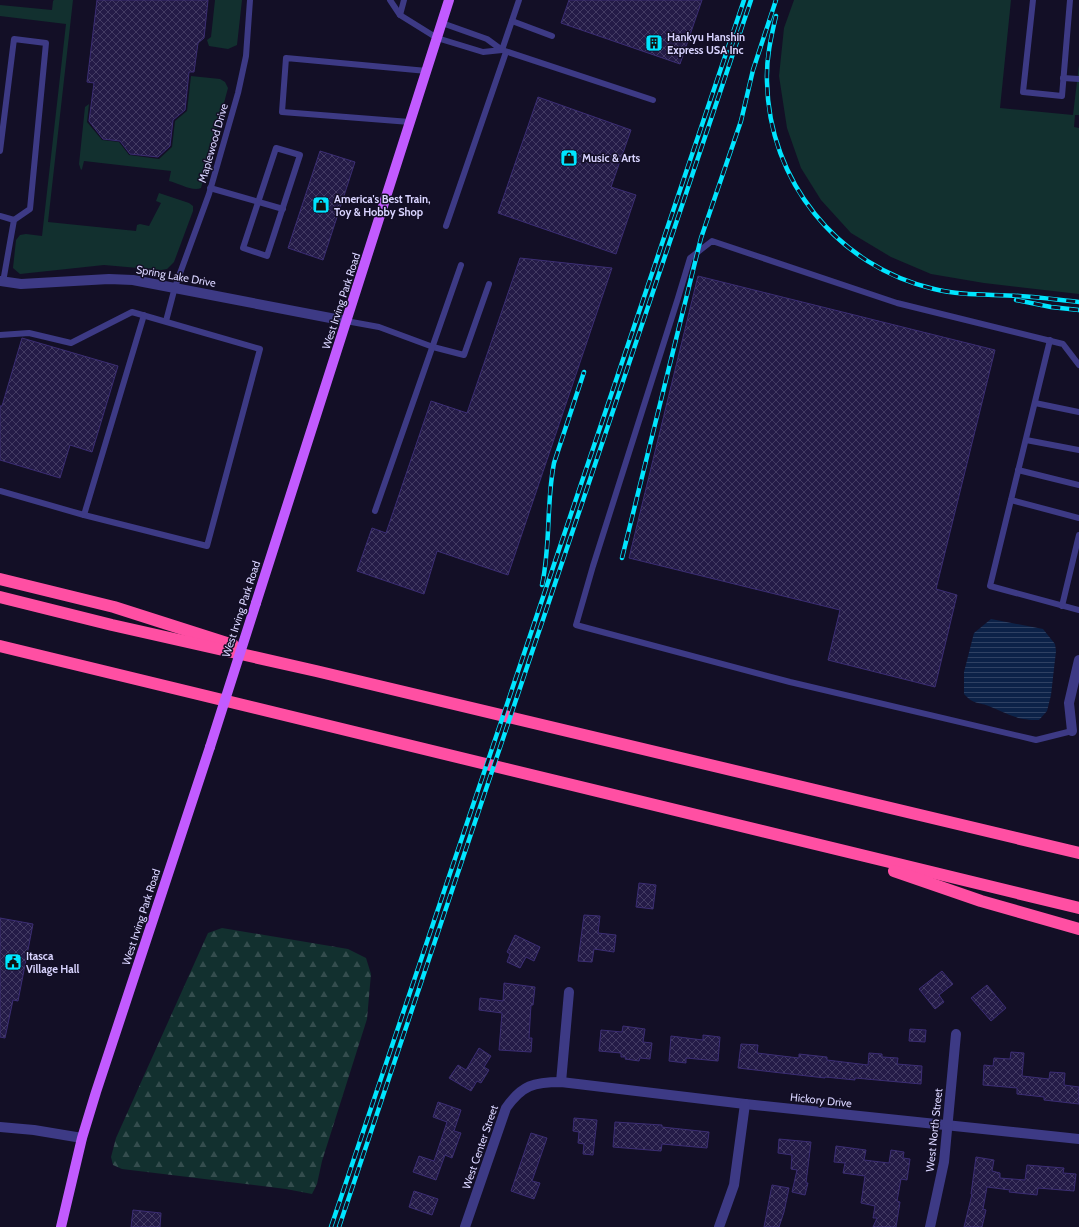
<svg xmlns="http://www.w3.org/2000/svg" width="1079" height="1227" viewBox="0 0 1079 1227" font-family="Cabin,sans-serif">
	<defs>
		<pattern id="forest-firs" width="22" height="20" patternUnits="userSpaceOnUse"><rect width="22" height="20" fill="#12302f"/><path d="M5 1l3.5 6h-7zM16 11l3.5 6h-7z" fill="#344d4e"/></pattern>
		<pattern id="water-rules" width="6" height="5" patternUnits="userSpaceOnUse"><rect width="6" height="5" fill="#0c2248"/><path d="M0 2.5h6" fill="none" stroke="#2f4163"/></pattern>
		<pattern id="building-cross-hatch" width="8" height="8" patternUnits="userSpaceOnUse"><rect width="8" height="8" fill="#241b47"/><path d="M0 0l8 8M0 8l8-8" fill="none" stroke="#433b63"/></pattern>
	</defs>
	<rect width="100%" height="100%" fill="#130f26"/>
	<g fill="#12302f">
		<path d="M54 0H73L48 222 136 231 137 225 140 224 149 226 161 203 156 201 159 193 189 203 193 206V211L174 262 167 269 161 270 104 265 20 274 13 268 16 240 20 235 26 234 42 236 66 24 0 16V5L52 10 53 1Z"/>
		<path d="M215 0H242L237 45 228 49 209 46 207 40 211 37Z"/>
		<path d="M794 0H1011L1000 108 1073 115 1079 65V115H1075L1074 127 1079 128V294L984 283 931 274 891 257 851 233 821 200 801 168 787 128 779 76 784 28Z"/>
		<path d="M191 76 220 79 225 82 228 88 201 188C193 192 178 183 169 181L171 171 84 161 82 169 81 170 79 164 85 107 89 104 87 122 102 140 119 142 129 155 159 159 172 147 175 121 187 111Z"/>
	</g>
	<path fill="url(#forest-firs)" d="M222 928 348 949 366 958 371 974 367 1019 322 1161 317 1184 312 1194 286 1189 122 1169 113 1165 111 1157 116 1138 208 933Z"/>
	<path fill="url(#water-rules)" d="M991 619 1043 629 1055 644 1056 651 1051 695 1047 711 1039 720C1016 720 1011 715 991 707 978 701 975 706 964 694V672L974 633Z"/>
	<g fill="url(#building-cross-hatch)" stroke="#3b2d73">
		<path d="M97 0H208L204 38 198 43 194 72H189L185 110 173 120 170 146 158 157 130 154 120 141 103 139 89 121 94 83 87 82Z"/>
		<path d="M569 0H702L680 64 561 23Z"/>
		<path d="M538 97 631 130 611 187 636 195 616 254 498 213Z"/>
		<path d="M320 151 355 162 323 260 288 248Z"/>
		<path d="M520 258 612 268 508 575 437 551 424 594 357 571 372 528 386 533 431 401 467 413Z"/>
		<path d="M698 276 995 350 936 589 957 595 935 687 828 660 840 610 629 558Z"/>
		<path d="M22 338 118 366 92 452 70 445 60 478 0 460V406H2Z"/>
		<path d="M639 883 656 885 653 909 636 907Z"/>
		<path d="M584 915 600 916 598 933 616 935 614 952 594 949 592 962 578 961Z"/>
		<path d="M0 918 33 924 18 1001 13 1000 5 1038 0 1037Z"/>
		<path d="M515 935 540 947 534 961 526 957 520 968 507 962 510 954 507 952Z"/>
		<path d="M942 971 953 984 939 995 944 1002 935 1009 919 989Z"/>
		<path d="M504 983 535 987 533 1005H531L529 1038H532L531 1052 499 1050 502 1013 479 1010 480 998 503 1001Z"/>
		<path d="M987 985 1006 1008 991 1021 971 998Z"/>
		<path d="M623 1026 645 1029 643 1042 652 1043 650 1059 640 1058 639 1061 625 1059 626 1057H621V1053L599 1051 601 1030 622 1032Z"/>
		<path d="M910 1029 926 1030 925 1042 909 1041Z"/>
		<path d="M703 1035 720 1037 718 1061 686 1058V1063L669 1061 671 1036 703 1040Z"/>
		<path d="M741 1044 758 1045 757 1053 799 1058V1054L827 1057V1060L868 1065 869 1053 882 1054V1057L898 1058 897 1064 922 1066 921 1084 855 1078V1080L825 1077V1078L738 1068Z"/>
		<path d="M479 1048 491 1056 484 1067 489 1070 481 1083 477 1081 471 1091 449 1078 458 1065 466 1070Z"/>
		<path d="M1011 1052 1024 1053 1022 1076 1049 1079 1050 1072 1065 1073 1064 1085 1079 1087V1104L1044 1100V1097L1017 1094V1088L983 1085 984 1065 993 1066 994 1058 1010 1059Z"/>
		<path d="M438 1102 461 1110 454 1131 461 1133 452 1158 445 1155 436 1180 413 1172 419 1156 434 1161 447 1122 433 1117Z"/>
		<path d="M574 1118 597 1120 593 1155 583 1154 584 1144 578 1143 579 1132 573 1131Z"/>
		<path d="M615 1122 662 1125V1127L709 1132 707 1148 662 1144 661 1151 613 1147Z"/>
		<path d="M531 1133 547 1138 532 1181 540 1183 534 1199 511 1191Z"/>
		<path d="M779 1139 811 1142 806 1183H808L805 1195 792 1192 797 1170 791 1169 792 1155 778 1153Z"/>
		<path d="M836 1146 866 1150 864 1160 889 1163 891 1150 904 1152 903 1158 910 1159 907 1180 901 1179 897 1201 900 1202 896 1227H873L877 1218H873L875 1206 861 1203 865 1176 843 1173 845 1163 834 1162Z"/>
		<path d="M976 1157 994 1160 992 1171 1000 1173V1178L1025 1180 1027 1165 1064 1168 1063 1173 1076 1174 1074 1191 1038 1188 1037 1195 1009 1192 1010 1190 987 1187 983 1209 986 1210 982 1227H964L972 1194H971Z"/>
		<path d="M772 1185 789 1188 784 1212 779 1227H764Z"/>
		<path d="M414 1191 438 1199 432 1215 409 1207Z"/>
		<path d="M133 1210 161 1213 160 1227H131Z"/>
	</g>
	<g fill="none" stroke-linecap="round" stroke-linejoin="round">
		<g stroke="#3d3a85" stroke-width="6">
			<path d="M390 0 400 15 437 38 483 52 502 50"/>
			<path d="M1033 0 1023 92 1062 96 1070 0"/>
			<path d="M400 15 404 0"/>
			<path d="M512 21 552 36"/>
			<path d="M442 23 487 39 502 50 653 100"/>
			<path d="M502 50 519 0"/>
			<path d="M1063 78 1079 79"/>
			<path d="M410 122 282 112 286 58 427 71"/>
			<path d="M276 148 300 155 267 256 243 248Z"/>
			<path d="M0 151 14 39 46 43 30 209 14 220 3 282"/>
			<path d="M210 188 283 209"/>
			<path d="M0 216 14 220"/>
			<path d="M446 226 506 52"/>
			<path d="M166 321 175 287 209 194 238 93 246 56 250 0"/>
			<path d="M346 321 379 327 433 347 464 355 489 284"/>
			<path d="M0 335 29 333 71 343 132 312 260 349 207 546 84 515"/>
			<path d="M1050 340 990 586 1079 610"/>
			<path d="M1035 403 1079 412"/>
			<path d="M1026 440 1079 450"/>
			<path d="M1018 470 1079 485"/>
			<path d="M0 491 84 515 144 315"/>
			<path d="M1011 500 1079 518"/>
			<path d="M375 511 461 265"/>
			<path d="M1062 606 1079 535"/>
			<path d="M1072 731 1036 740 790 682 576 625 593 566 678 298 690 258 712 241 897 303 1063 344 1079 365"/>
		</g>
		<g stroke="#3d3a85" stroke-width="10">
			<path d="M0 281 21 284 109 279 133 280 346 321"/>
			<path d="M1072 731 1069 703 1079 660"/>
			<path d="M561 1082 569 992"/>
			<path d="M0 1127 34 1130 82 1138"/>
			<path d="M465 1227 506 1108C522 1085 534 1082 561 1082L745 1104 1079 1139"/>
			<path d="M719 1227 734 1185 745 1104"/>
			<path d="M930 1227 944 1162 956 1034"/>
		</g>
		<g stroke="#c25bff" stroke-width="10">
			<path d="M256 603 449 0"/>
			<path d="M61 1227 82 1138 96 1092 210 747"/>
		</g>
		<g stroke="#ff4fa3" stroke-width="12">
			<path d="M0 579 114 607 233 645"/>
			<path d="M0 597 112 625 316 671 1079 853"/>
			<path d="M0 646 1079 908"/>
			<path d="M894 871 981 901 1079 929"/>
		</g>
		<g stroke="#00e5ff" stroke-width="4.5">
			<g id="rail">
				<path d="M776 16C771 37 766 59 767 82 769 181 837 266 934 289 962 296 990 294 1019 296 1039 297 1059 300 1079 302"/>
				<path d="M1016 300 1051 307 1079 310"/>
				<path d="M622 558 701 238 741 121 753 70 776 0"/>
				<path d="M542 585C551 544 546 503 554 463L584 372"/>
				<path d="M331 1227 744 0"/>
				<path d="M339 1227 751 0"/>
			</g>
		</g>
		<use href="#rail" stroke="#130f26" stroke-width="3" stroke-dasharray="9" stroke-linecap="butt"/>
		<path stroke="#c25bff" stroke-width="10" d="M210 747 256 603"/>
	</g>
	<defs>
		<g id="building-square" transform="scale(0.9)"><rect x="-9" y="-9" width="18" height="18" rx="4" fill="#00e5ff" stroke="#130f26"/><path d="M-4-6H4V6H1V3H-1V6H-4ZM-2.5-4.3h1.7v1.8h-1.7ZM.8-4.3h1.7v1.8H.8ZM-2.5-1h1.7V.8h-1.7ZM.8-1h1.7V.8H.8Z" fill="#111"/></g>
		<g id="shop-square" transform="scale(0.9)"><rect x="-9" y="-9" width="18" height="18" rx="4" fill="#00e5ff" stroke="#130f26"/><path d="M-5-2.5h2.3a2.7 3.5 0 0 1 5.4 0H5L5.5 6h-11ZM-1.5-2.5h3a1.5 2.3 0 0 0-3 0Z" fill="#111"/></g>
		<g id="civic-square" transform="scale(0.9)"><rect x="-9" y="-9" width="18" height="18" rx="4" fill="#00e5ff" stroke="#130f26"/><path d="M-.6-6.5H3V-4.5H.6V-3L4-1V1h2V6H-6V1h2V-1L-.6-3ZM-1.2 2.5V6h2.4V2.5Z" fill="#111"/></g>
	</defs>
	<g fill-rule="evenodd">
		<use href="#building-square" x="654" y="43"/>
		<use href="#shop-square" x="569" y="158"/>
		<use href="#shop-square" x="321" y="205"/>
		<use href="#civic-square" x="13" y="962"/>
	</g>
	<g text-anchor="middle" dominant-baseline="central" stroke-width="3" stroke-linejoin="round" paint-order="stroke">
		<g font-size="11" font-weight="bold" fill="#d9d4ff" stroke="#130f26" text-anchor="start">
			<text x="667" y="37">Hankyu Hanshin<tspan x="667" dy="13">Express USA Inc</tspan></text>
			<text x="582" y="158">Music &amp; Arts</text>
			<text x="334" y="199">America's Best Train,<tspan x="334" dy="13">Toy &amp; Hobby Shop</tspan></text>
			<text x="26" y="956">Itasca<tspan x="26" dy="13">Village Hall</tspan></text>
		</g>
		<g font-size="11" fill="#d9d4ff" stroke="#130f26">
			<text transform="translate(213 143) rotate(-74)">Maplewood Drive</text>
			<text transform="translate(176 276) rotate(10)">Spring Lake Drive</text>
			<text transform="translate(341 301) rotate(-72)">West Irving Park Road</text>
			<text transform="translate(241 609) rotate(-72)">West Irving Park Road</text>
			<text transform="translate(141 917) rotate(-72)">West Irving Park Road</text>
			<text transform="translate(821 1100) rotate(6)">Hickory Drive</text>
			<text transform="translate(934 1130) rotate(-84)">West North Street</text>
			<text transform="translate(480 1147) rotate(-71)">West Center Street</text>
		</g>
	</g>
</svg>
